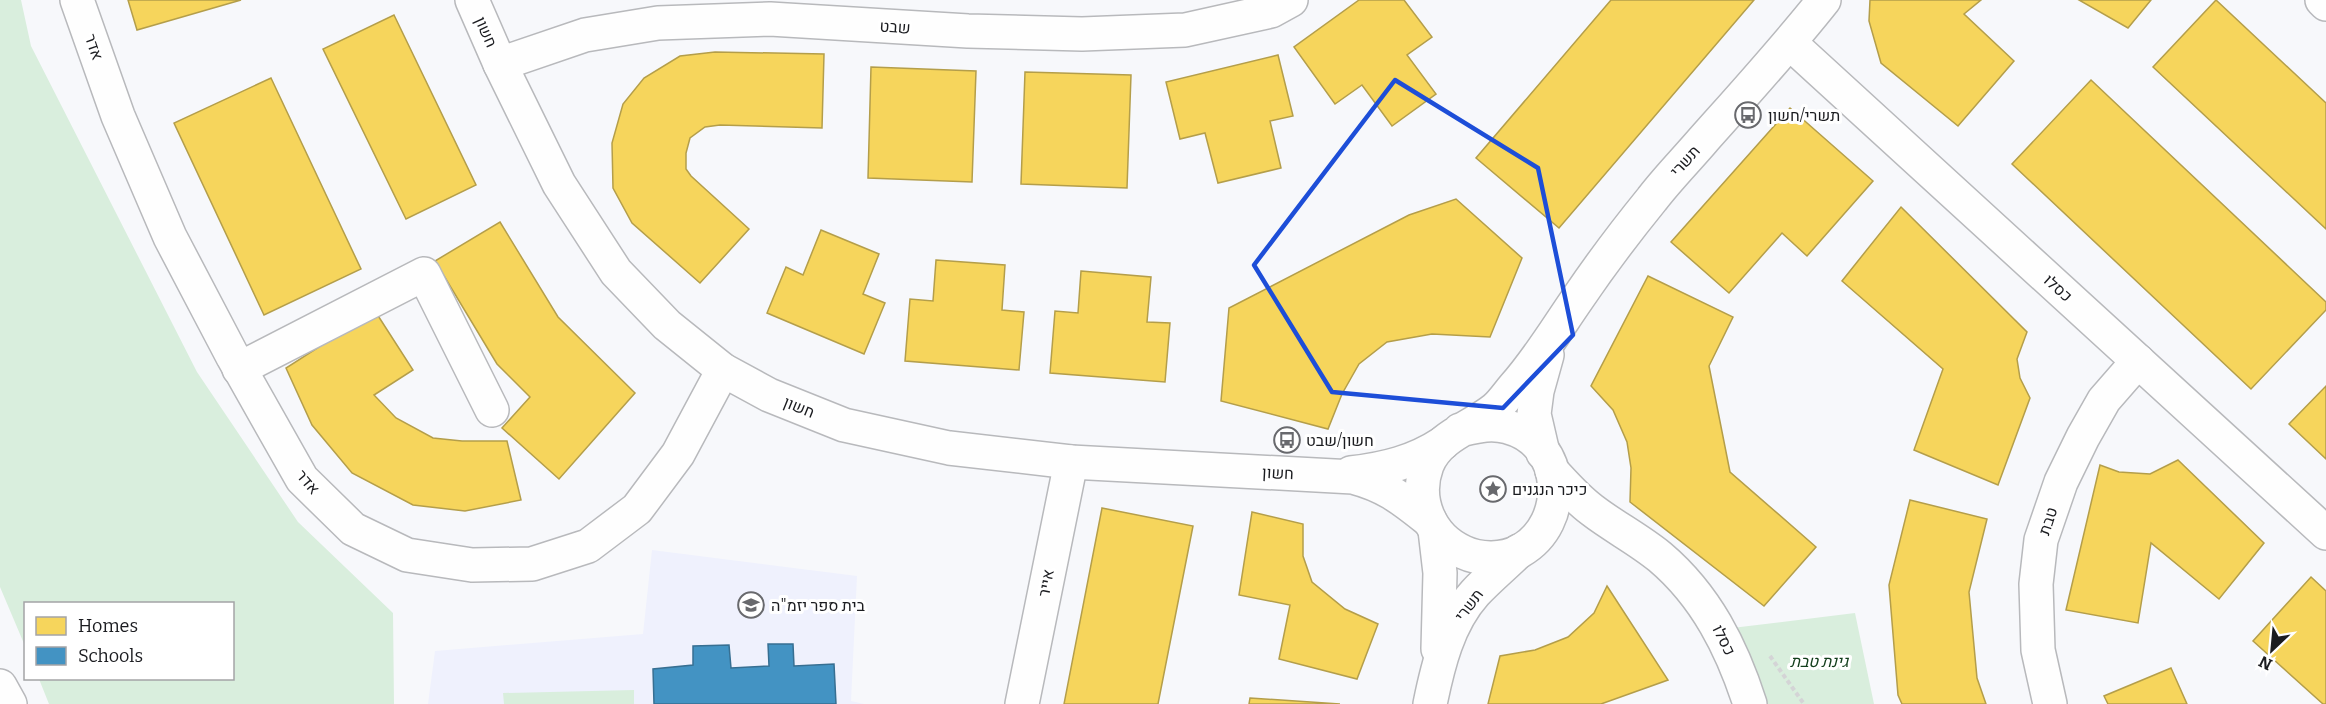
<svg xmlns="http://www.w3.org/2000/svg" width="2326" height="704" viewBox="0 0 2326 704" font-family="Bitter,Heebo,serif">
	<rect width="100%" height="100%" fill="#f7f8fb"/>
	<path fill="#eff1fd" d="M652 550 857 576 851 701 864 704H428L435 651 643 634Z"/>
	<g fill="#d9eedd">
		<path d="M0 0H21L31 46 197 372 298 522 393 613 394 704H49L39 679 232 678V604H26L25 646 0 587Z"/>
		<path d="M1855 613 1874 704H1760L1732 628Z"/>
		<path d="M634 690V704H504L503 693Z"/>
	</g>
	<g fill="#f6d55c" stroke="#b49e4a" stroke-width="1.5">
		<path d="M128 0H241L137 30Z"/>
		<path d="M1359 0H1404L1432 37 1407 55 1436 94 1392 126 1362 85 1335 104 1294 47Z"/>
		<path d="M1611 0H1754L1559 228 1476 158Z"/>
		<path d="M1870 0H1981L1964 14 2014 61 1958 126 1881 63 1869 21Z"/>
		<path d="M2079 0H2151L2128 28Z"/>
		<path d="M2216 0 2326 103V229L2153 67Z"/>
		<path d="M394 15 476 185 406 219 323 49Z"/>
		<path d="M715 52 824 54 822 128 720 125 705 127 690 138 686 153V169L691 176 749 229 700 283 632 223 613 188 612 143 623 104 644 78 680 56Z"/>
		<path d="M1278 55 1293 116 1270 121 1281 168 1218 183 1205 133 1180 139 1166 82Z"/>
		<path d="M871 67 976 71 972 182 868 178Z"/>
		<path d="M1025 72 1131 75 1127 188 1021 184Z"/>
		<path d="M271 78 361 269 264 315 174 123Z"/>
		<path d="M2091 80 2326 302V310L2251 389 2012 164Z"/>
		<path d="M1790 108 1873 181 1807 256 1782 233 1729 293 1671 242Z"/>
		<path d="M1456 199 1522 258 1490 337 1432 334 1387 342 1359 364 1342 394 1328 429 1221 401 1229 308 1409 215Z"/>
		<path d="M1901 207 2027 332 2017 359 2020 378 2030 398 1998 485 1914 450 1943 369 1842 281Z"/>
		<path d="M500 222 558 317 635 393 559 479 502 428 530 397 497 364 435 261Z"/>
		<path d="M821 230 879 254 863 294 885 303 864 354 767 313 786 267 803 275Z"/>
		<path d="M936 260 1005 265 1002 310 1024 312 1019 370 905 361 910 299 933 301Z"/>
		<path d="M1081 271 1151 277 1147 322 1170 323 1165 382 1050 373 1055 311 1078 313Z"/>
		<path d="M1648 276 1733 317 1709 366 1730 472 1816 547 1764 606 1630 502 1631 468 1627 442 1613 410 1591 386Z"/>
		<path d="M375 311 413 370 374 395 396 418 433 438 462 441H507L521 500 465 511 413 505 352 473 312 425 286 368Z"/>
		<path d="M2326 386V459L2289 424Z"/>
		<path d="M2178 460 2264 543 2219 599 2151 543 2138 623 2066 610 2100 465 2119 472 2150 474Z"/>
		<path d="M1910 500 1987 519 1969 592 1977 678 1986 704H1902L1898 695 1889 585Z"/>
		<path d="M1102 508 1193 526 1158 704H1064Z"/>
		<path d="M1252 512 1303 524V556L1312 582 1345 609 1378 624 1357 679 1279 659 1290 605 1239 595Z"/>
		<path d="M2311 577 2326 591V704H2323L2253 641Z"/>
		<path d="M1607 586 1668 680 1601 704H1488L1500 656 1535 650 1568 637 1594 613Z"/>
		<path d="M2171 668 2187 704H2108L2104 696Z"/>
		<path d="M1250 698 1340 704H1249Z"/>
	</g>
	<path fill="#4393c3" stroke="#376f92" stroke-width="1.5" d="M768 644H793L794 666 834 664 836 704H654L653 669 693 665V646L729 645 731 668 769 666Z"/>
	<g fill="none" stroke-linecap="round" stroke-linejoin="round">
		<g stroke="#b8b9bc" stroke-width="36">
			<g id="minor">
				<path d="M77 0 118 116 170 237 233 357 302 479 353 529 407 555 472 565 532 564 588 546 637 509 678 454 723 370"/>
				<path d="M472 0 500 64 559 184 616 272 667 325 723 370 769 395 844 425 949 448 1071 462 1353 477C1387 486 1402 499 1430 521"/>
				<path d="M2322 0 2326 4"/>
				<path d="M1790 43 2326 533"/>
				<path d="M500 64 585 35 658 23 770 19 968 31 1082 34 1185 30 1271 11 1291 0"/>
				<path d="M239 369 424 274 492 410"/>
				<path d="M1460 430C1477 426 1491 422 1508 427 1566 442 1570 523 1520 551 1503 560 1480 560 1463 552 1430 537 1414 500 1427 465 1439 435 1472 428 1495 409 1502 403 1508 394 1514 387 1539 359 1557 328 1578 298 1601 264 1626 231 1652 199 1668 178 1687 159 1704 139 1745 93 1786 48 1824 0"/>
				<path d="M1543 453 1534 414 1537 391 1547 355"/>
				<path d="M1552 471C1565 485 1577 499 1592 510 1614 527 1638 539 1660 557 1706 596 1732 648 1750 704"/>
				<path d="M1351 473C1385 469 1414 462 1443 443"/>
				<path d="M1435 530 1440 573 1438 649"/>
				<path d="M0 686 10 704"/>
				<path d="M1022 704 1071 462"/>
				<path d="M1430 704C1438 665 1448 623 1475 593 1489 578 1505 565 1519 551"/>
				<path d="M2050 704 2038 650 2036 584 2041 540 2061 482 2083 437 2104 400 2138 361"/>
			</g>
		</g>
		<path stroke="#d4d4d6" stroke-width="4" stroke-dasharray="4.5 3" stroke-linecap="butt" d="M1770 656 1804 704"/>
		<use href="#minor" stroke="#fefefe" stroke-width="33"/>
	</g>
	<path fill="none" stroke="#1d4ed8" stroke-width="4.5" stroke-linejoin="round" d="M1395 80 1538 168 1573 335 1503 408 1332 392 1254 265Z"/>
	<defs>
		<g id="bus-ring" transform="scale(1.35)"><circle r="9.5" fill="#fff" stroke="#68696d" stroke-width="1.5"/><path d="M-5-6H5V4H4V6H2V4H-2V6H-4V4H-5ZM-3.5-4V0h7V-4ZM-3.5 1.2v1.5H-2V1.2ZM2 1.2v1.5H3.5V1.2Z" fill="#68696d"/></g>
		<g id="sight-ring" transform="scale(1.35)"><circle r="9.5" fill="#fff" stroke="#68696d" stroke-width="1.5"/><path d="M0-6L1.8-2.2L6-1.7L2.9 1.2L3.7 5.4L0 3.3L-3.7 5.4L-2.9 1.2L-6-1.7L-1.8-2.2Z" fill="#68696d"/></g>
		<g id="school-ring" transform="scale(1.35)"><circle r="9.5" fill="#fff" stroke="#68696d" stroke-width="1.5"/><path d="M0-5L7-2L0 1L-7-2ZM-4 1L0 2.5L4 1V4Q0 6-4 4Z" fill="#68696d"/></g>
	</defs>
	<g fill-rule="evenodd">
		<use href="#bus-ring" x="1748" y="115"/>
		<use href="#bus-ring" x="1287" y="440"/>
		<use href="#sight-ring" x="1493" y="489"/>
		<use href="#school-ring" x="751" y="605"/>
	</g>
	<g text-anchor="middle" dominant-baseline="central" stroke-width="6" stroke-linejoin="round" paint-order="stroke">
		<g font-size="16" fill="#1b1c20" stroke="#fff">
			<text transform="translate(895 27) rotate(4)">שבט</text>
			<text transform="translate(486 32) rotate(66)">חשון</text>
			<text transform="translate(94 47) rotate(71)">אדר</text>
			<text transform="translate(1685 161) rotate(-48)">תשרי</text>
			<text transform="translate(2058 288) rotate(42)">כסלו</text>
			<text transform="translate(799 407) rotate(22)">חשון</text>
			<text transform="translate(1278 473) rotate(3)">חשון</text>
			<text transform="translate(308 482) rotate(50)">אדר</text>
			<text transform="translate(2048 521) rotate(-72)">טבת</text>
			<text transform="translate(1046 583) rotate(-79)">אייר</text>
			<text transform="translate(1469 605) rotate(-53)">תשרי</text>
			<text transform="translate(1724 640) rotate(64)">כסלו</text>
		</g>
		<g font-size="16" fill="#1b1c20" stroke="#fff" text-anchor="start">
			<text x="1768" y="115">תשרי/חשון</text>
			<text x="1306" y="440">חשון/שבט</text>
			<text x="1512" y="489">כיכר הנגנים</text>
			<text x="771" y="605">בית ספר יזמ"ה</text>
		</g>
		<g font-size="16" font-style="italic" fill="#113d1a" stroke="#fff">
			<text x="1819" y="661">גינת טבת</text>
		</g>
	</g>
	<rect x="24" y="602" width="210" height="78" fill="#ffffff" stroke="#a4a4a6" stroke-width="1.5"/>
	<rect x="36" y="617" width="30" height="18" fill="#f6d55c" stroke="#a4a4a6" stroke-width="1.5"/>
	<text x="78" y="632" font-size="18" fill="#1b1c20">Homes</text>
	<rect x="36" y="647" width="30" height="18" fill="#4393c3" stroke="#a4a4a6" stroke-width="1.5"/>
	<text x="78" y="662" font-size="18" fill="#1b1c20">Schools</text>
	<g transform="translate(2272 650) rotate(206)" stroke="#ffffff" stroke-width="4.5" paint-order="stroke">
	<path d="M0-4.5L10 22L0 15L-10 22Z" fill="#1b1c20"/>
	<text y="-9" font-size="16" font-weight="bold" text-anchor="middle" fill="#1b1c20">N</text>
	</g>
</svg>
